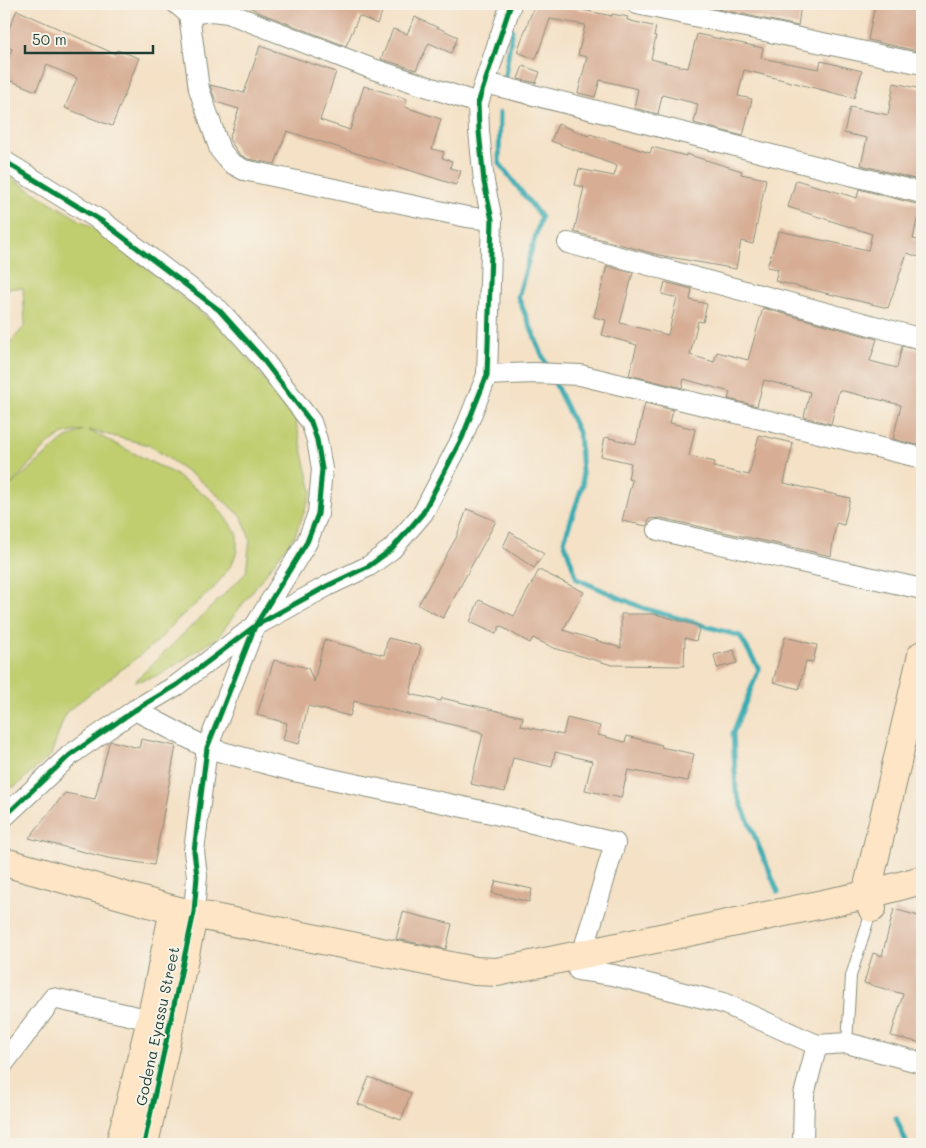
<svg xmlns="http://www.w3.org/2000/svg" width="926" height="1148" viewBox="0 0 926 1148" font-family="Mali,sans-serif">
	<rect width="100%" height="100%" fill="#f7f3e8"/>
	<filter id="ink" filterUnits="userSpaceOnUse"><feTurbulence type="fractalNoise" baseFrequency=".02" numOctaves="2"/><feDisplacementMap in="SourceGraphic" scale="10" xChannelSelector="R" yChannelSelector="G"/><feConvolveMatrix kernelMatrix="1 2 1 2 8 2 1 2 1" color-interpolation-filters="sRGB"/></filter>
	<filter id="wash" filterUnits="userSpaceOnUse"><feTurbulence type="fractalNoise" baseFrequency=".0096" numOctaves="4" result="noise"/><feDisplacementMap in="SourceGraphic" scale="20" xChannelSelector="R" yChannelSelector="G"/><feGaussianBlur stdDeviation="1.12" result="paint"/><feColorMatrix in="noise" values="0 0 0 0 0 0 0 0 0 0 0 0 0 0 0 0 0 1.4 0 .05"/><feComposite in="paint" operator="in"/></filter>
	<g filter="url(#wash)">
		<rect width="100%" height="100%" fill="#f4e1c6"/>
		<path fill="#c0ce70" stroke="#708652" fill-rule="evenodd" d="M4 174 111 239 230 336 295 418 312 492 295 535 217 638 160 675 134 682 246 573 250 539 242 517 201 481 149 445 88 430 171 472 212 500 237 533V551L232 564 213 589 178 619 156 643 66 712 51 755 16 786 4 790V349L25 326 23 288H4ZM83 430 63 440 10 486 47 445 64 434Z"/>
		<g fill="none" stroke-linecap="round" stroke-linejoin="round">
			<g stroke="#38abb2" stroke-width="5">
				<path d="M504 83 512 30"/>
				<path d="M500 113 499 163 541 217 518 297 548 369"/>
				<path d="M553 379 579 434 583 484 564 541 577 579 643 608 740 636 759 669 733 733 736 792 778 892"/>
				<path d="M896 1118 907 1144"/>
			</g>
		</g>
		<g id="blocks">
			<g fill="#d7ad94">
				<path d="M245 4H380L378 8 383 10 377 24 359 16 346 46 258 12Z"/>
				<path d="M535 4 573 8 612 16V14L628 17 627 20 656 27 654 36H656L651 59 688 68 697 34 763 48 761 58 819 69 821 61 862 71 854 98 744 70 738 96 752 99 743 136 694 123 698 104 662 95 658 114 634 108 638 89 600 80 595 97 578 93 587 57 578 55 585 25 550 19 536 59 517 52Z"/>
				<path d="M708 4H801L798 26 708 7Z"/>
				<path d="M875 4H922V52L868 40Z"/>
				<path d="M17 10 115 54 117 50 139 58 112 126 65 108 77 78 47 65 36 91 4 78V69L12 49 4 45V40Z"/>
				<path d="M415 17 458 37 451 53 429 43 416 70 381 59 393 29 407 34Z"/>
				<path d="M260 46 336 72 320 120 350 130 364 86 407 99 405 107 441 119 432 149 444 152 442 158 452 161 450 168 461 171 456 185 287 131 275 164 248 159 239 154 229 139 239 109 216 102 210 85 244 93Z"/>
				<path d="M523 66 540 72 536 83 518 79Z"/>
				<path d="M894 83 922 89V181L861 165 867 138 844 133 850 107 888 115Z"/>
				<path d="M558 124 589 136 590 134 650 153 652 147 686 156V154L742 171 741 174 766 179 753 244 741 241 736 269 659 255 574 232 584 187 575 185 579 169 614 176 617 166 551 141Z"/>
				<path d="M796 180 857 198 859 189 920 205 913 239 922 241V258L907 253 888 308 775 281 778 269 767 267 779 231 868 250 872 234 788 207Z"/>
				<path d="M607 266 633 273 620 323 668 335 677 298 662 294 665 282 692 289 690 300 707 304 703 322 698 321 690 355 714 362 717 352 748 360 763 308 877 339 870 361 897 368 902 346 922 351 919 377 922 378V446L893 439 901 405 864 396 839 390 831 424 804 417 810 392 764 380 757 406 728 399 730 392 684 379 682 388 629 375 637 345 602 335 606 320 594 317Z"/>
				<path d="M645 403 673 410 670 423 695 429 689 456 715 462 713 467 749 475 759 435 793 443 784 483 850 498 844 525 836 523 831 556 661 518 649 519 647 526 622 521 632 480 628 479 631 463 601 456 605 437 636 444Z"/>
				<path d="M467 509 496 521 443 618 418 605 456 538Z"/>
				<path d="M510 532 544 554 534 568 503 547Z"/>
				<path d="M539 570 584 592 563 630 621 648V614H655L700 626 696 641 685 638 684 666 612 665 554 648 533 638 530 643 500 626 496 634 470 622 479 600 514 616Z"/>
				<path d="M785 637 817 645 813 662 806 661 799 689 773 682Z"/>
				<path d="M388 638 421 646 410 694 441 701 442 698 523 717 521 726 563 735 567 718 600 726 598 735 625 742 627 736 662 745 661 747 694 754 688 781 628 770 621 798 585 790 592 761 555 752 552 767 513 758 505 792 471 784 483 734 478 731 354 701 350 716 308 706 299 744 283 740 287 723 257 715 274 660 308 668 314 682 324 640 384 655Z"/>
				<path d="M734 650 737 663 717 668 714 655Z"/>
				<path d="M141 739 176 746 154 865 108 858 29 838 65 793 95 799 109 743 111 741 139 748Z"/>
				<path d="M496 881 532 889 529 902 492 893Z"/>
				<path d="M894 909 922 917V1043L891 1036 903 994 864 983 873 953 882 956Z"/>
				<path d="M403 912 452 924 446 949 396 939Z"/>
				<path d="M369 1077 411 1093 401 1120 358 1104Z"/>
			</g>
		</g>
	</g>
	<g filter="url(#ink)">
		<use href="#blocks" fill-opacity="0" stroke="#8a8f7d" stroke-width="1"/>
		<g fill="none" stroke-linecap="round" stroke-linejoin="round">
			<g stroke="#8a8f7d" stroke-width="12">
				<path id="lane" d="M847 1043 851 976 872 909"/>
			</g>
			<g stroke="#8a8f7d" stroke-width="22">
				<g id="street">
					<path d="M177 4 189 14 199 89 220 150 231 163 244 170 467 217 492 220"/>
					<path d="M637 4 922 64"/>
					<path d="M189 14 212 11 228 13 370 68 478 103"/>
					<path d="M486 83 922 193"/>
					<path d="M4 161 103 222 219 310 261 357 311 422 317 440 322 469 318 514 307 542 255 626 207 748 194 851 197 876 194 912"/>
					<path d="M568 243 922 339"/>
					<path d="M487 375 534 373 580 375 922 458"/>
					<path d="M658 530 922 589"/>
					<path d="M135 710 207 748 294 771 491 813 615 843 582 955"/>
					<path d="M4 817 70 755 135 710 177 685 255 626 329 585 369 566 392 549 423 513 462 438 487 375 492 220 484 182 479 131 478 103 511 4"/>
					<path d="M578 970 613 975 723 1003 817 1045 847 1043 922 1063"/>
					<path d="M4 1063 53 998 151 1020"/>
					<path d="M803 1144 804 1095 817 1045"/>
				</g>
			</g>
			<g stroke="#8a8f7d" stroke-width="30">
				<g id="secondary">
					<path d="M4 862 174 910 475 971 497 972 866 895 922 880"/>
					<path d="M872 908 866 895 922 655"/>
					<path d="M120 1144 151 1020 174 910"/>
					<path d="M144 1144 194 912"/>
				</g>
			</g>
			<use href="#lane" stroke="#fff" stroke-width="10"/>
			<use href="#street" stroke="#fff" stroke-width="20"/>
			<use href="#secondary" stroke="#fde5c5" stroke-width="28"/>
			<g stroke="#f7f3e8" stroke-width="8">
				<g id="cycleway">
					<path d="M4 161 103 222 219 310 261 357 311 422 317 440 322 469 318 514 307 542 255 626 207 748 194 851 197 876 194 912 144 1144"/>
					<path d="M4 817 70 755 135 710 177 685 255 626 329 585 369 566 392 549 423 513 462 438 487 375 492 220 484 182 479 131 478 103 511 4"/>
				</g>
			</g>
			<use href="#cycleway" stroke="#00873e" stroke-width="5"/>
		</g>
	</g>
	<g text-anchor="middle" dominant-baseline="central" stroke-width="4" stroke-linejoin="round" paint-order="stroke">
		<g font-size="15" fill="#1f3d34" stroke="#f7f3e8">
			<text transform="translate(157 1026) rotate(-78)">Godena Eyassu Street</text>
		</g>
	</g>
	<rect width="926" height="1148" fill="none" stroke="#f7f3e8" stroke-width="20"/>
	<path d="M25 45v8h128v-8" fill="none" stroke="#1f3d34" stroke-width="2.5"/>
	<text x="32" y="45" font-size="15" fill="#1f3d34" stroke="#f7f3e8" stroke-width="4" paint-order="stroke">50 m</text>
</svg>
